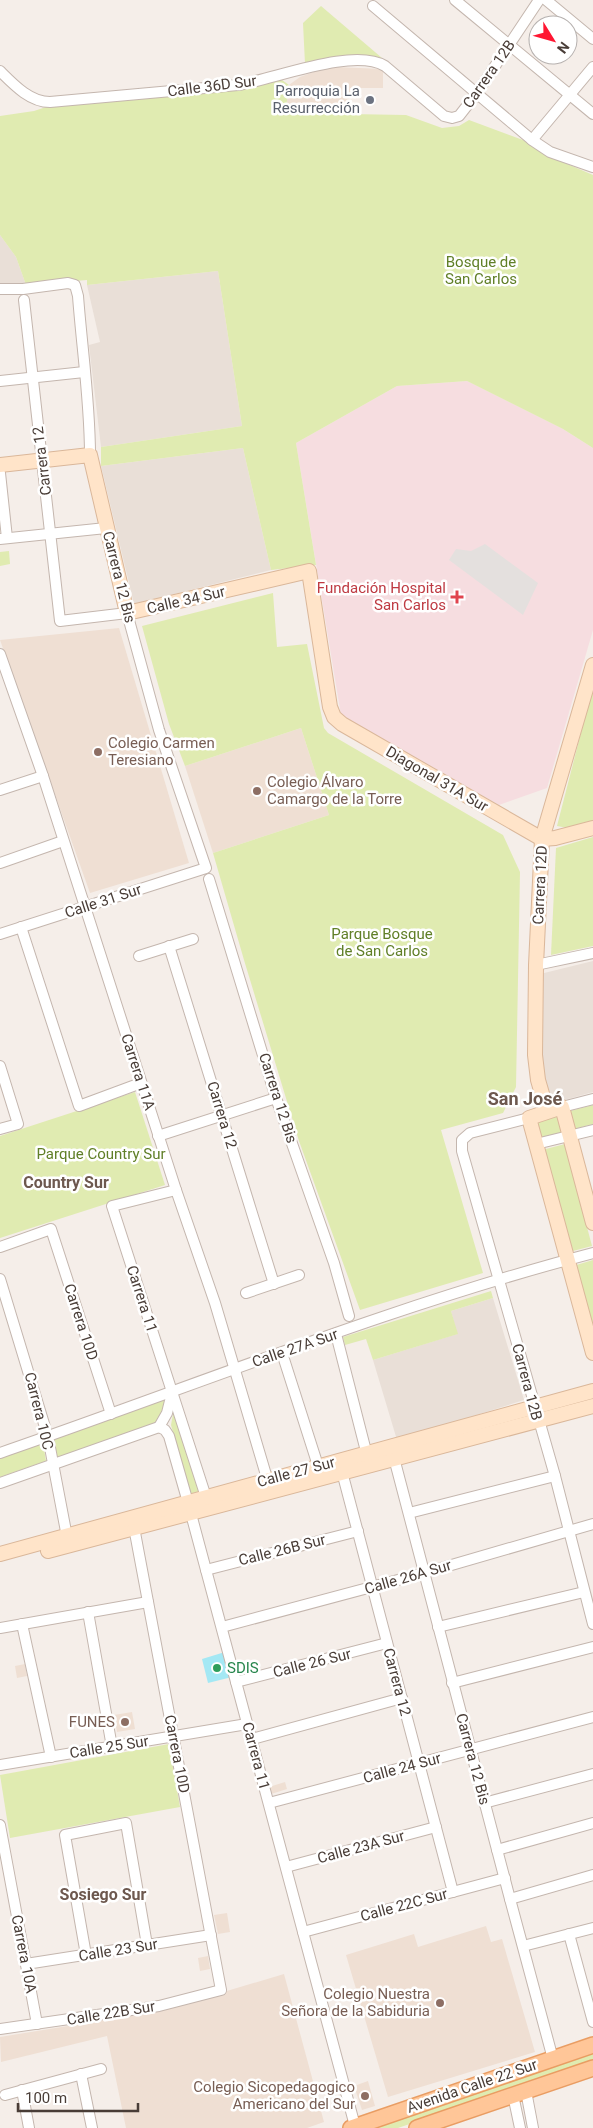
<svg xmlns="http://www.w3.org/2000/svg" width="593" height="2128" viewBox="0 0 593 2128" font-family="Roboto,sans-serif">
	<rect width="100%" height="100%" fill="#f5eee9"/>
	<g fill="#e9dfd7">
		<path d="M0 235 16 257 26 285H0Z"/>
		<path d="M218 271 242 426 101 447 89 345 100 342 87 285Z"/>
		<path d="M243 448 271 570 134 604 101 466Z"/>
		<path d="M593 961V1092L550 1104 542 1077 540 974Z"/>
		<path d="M493 1298 524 1400 397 1440 373 1360 457 1334 451 1311Z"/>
	</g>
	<g fill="#efdfd3">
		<path d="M335 67 383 69V88H350L349 114 286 108 289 85 300 77 322 69Z"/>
		<path d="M119 628 189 863 90 893 0 640Z"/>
		<path d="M301 728 329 815 213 853 185 766Z"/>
		<path d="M25 1664 27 1676 17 1678 15 1666Z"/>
		<path d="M132 1712 135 1729 117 1732 114 1715Z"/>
		<path d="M285 1782 287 1789 271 1794 269 1787Z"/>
		<path d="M227 1913 230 1932 218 1934 214 1915Z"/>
		<path d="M486 1926 491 1942 502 1939 535 2052 388 2097 346 1955 414 1934 418 1947Z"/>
		<path d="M208 1956 210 1969 200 1971 198 1958Z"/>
		<path d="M284 1974 324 2122 307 2128H126L107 2036 1 2062 0 2037 160 2011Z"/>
		<path d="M368 2081 375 2106 362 2110 354 2086Z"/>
	</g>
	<path fill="#f6dde0" d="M467 381 563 429 593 448V630L547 788 499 805 341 715 296 443 397 386Z"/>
	<g fill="#e0ebb1">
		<path d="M321 6 382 58C354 56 331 54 305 64L303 23Z"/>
		<path d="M282 80 289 85 286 108 349 114 406 115 442 128 459 126 469 120 523 140 551 157 593 175V448L563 429 467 381 397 386 296 443 316 565 271 570 243 448 101 466V447L242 426 218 271 87 285V280L26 285 16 257 0 235V116L34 111 49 106 241 89Z"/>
		<path d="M9 551 10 564 0 566V552Z"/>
		<path d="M273 593 277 647 307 644 324 728 328 733 503 835 520 872 516 1087 503 1113 441 1130 483 1273 360 1310 299 1141 244 960 213 853 329 815 301 728 185 766 169 724 142 626Z"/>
		<path d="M593 686V825L579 830 557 826Z"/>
		<path d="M593 837V946L551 955 556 848Z"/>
		<path d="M135 1092 165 1185 0 1238V1136Z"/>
		<path d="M593 1105V1124L574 1129 570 1111Z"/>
		<path d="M558 1116 562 1133 539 1139 535 1122Z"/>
		<path d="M565 1144 592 1246 569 1252 542 1150Z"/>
		<path d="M593 1260V1340L573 1266Z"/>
		<path d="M491 1291 493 1298 451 1311 458 1334 373 1360 366 1339 345 1345 343 1337Z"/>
		<path d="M165 1399V1410L155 1424 56 1458 53 1439Z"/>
		<path d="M175 1404 200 1491 190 1494 171 1425Z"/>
		<path d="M43 1443 46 1461 0 1477V1458Z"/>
		<path d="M169 1744 180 1807 10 1838 0 1775Z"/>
		<path d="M593 2052V2061L398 2128H371Z"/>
	</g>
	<path fill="#e4e0de" d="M485 544 538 583 523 615 449 560 456 549 471 551Z"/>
	<path fill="#a4e8f4" d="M225 1652 232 1677 208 1683 202 1659Z"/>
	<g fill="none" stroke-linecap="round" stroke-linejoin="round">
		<g stroke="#c4b6ae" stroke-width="12">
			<g id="street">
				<path d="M455 0 593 114"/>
				<path d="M546 0 593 39"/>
				<path d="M373 6 532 140 550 152 593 167"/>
				<path d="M0 71C14 85 30 102 50 102L238 85C275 79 353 47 385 66L444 116 452 118 459 116 477 93 539 0"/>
				<path d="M532 140 593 67"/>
				<path d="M0 289H23L68 283 75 285 78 296C82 349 90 402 90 455"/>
				<path d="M0 381 84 372"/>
				<path d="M0 473 7 538"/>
				<path d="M0 539 106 528"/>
				<path d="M0 654 43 776 176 1190 215 1303 269 1485"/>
				<path d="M0 790 43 776"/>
				<path d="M0 863 63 841"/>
				<path d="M209 879 276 1098 334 1263 349 1316"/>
				<path d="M21 927 79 1106 141 1083"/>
				<path d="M0 934 206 868 159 730 127 613 60 621 24 300"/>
				<path d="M169 946 274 1284"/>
				<path d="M139 956 193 939"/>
				<path d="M536 965 593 953"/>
				<path d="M0 1066 18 1124 0 1129"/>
				<path d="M562 1107 593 1099"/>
				<path d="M529 1118 470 1133 462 1140V1151L555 1476 593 1624"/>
				<path d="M158 1136 276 1098"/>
				<path d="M536 1144 593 1130"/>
				<path d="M176 1190 112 1206 206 1497"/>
				<path d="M0 1247 51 1229 111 1414"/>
				<path d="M0 1279 48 1437 68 1542"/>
				<path d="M246 1293 299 1275"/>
				<path d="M336 1334 368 1459"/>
				<path d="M282 1353 320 1472"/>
				<path d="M159 1427 165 1430 169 1436 187 1499 355 2126"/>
				<path d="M159 1427 167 1413 172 1393"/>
				<path d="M0 1453C197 1385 391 1306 593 1253"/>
				<path d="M394 1458 510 1899 553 2059"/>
				<path d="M342 1472 453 1892"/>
				<path d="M0 1483 159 1427"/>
				<path d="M409 1513 555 1476"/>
				<path d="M206 1570 358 1531"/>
				<path d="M88 1612 112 1747"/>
				<path d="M22 1624 51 1757"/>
				<path d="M222 1627 424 1573 593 1524"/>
				<path d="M438 1627 584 1592"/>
				<path d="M0 1628 148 1602"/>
				<path d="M236 1682 387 1643"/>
				<path d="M452 1683 593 1647"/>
				<path d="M252 1739 402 1698"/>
				<path d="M0 1765 247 1724"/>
				<path d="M269 1803 593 1717"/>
				<path d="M484 1803 593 1774"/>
				<path d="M0 1825 37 2024"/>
				<path d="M497 1850 593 1823"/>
				<path d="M286 1867 436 1827"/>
				<path d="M510 1899 593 1875"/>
				<path d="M303 1932 505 1878"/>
				<path d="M569 1934 593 2022"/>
				<path d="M523 1946 593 1928"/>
				<path d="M86 1955 65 1835 126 1823 147 1945"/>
				<path d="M26 1964 211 1935"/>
				<path d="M0 2029 159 2006 221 1990 133 1522"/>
				<path d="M81 2074 92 2128"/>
				<path d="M22 2090 29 2128"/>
				<path d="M526 2091 533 2128"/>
				<path d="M5 2095 101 2069"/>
				<path d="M513 2095 520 2128"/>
			</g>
		</g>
		<g stroke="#dab79a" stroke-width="16">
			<g id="secondary">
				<path d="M0 465 90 455 127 613 309 571 330 707 334 717 342 724 542 839"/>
				<path d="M542 839 555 838 593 828"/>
				<path d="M547 1111 538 1080 535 1055 536 965 542 839 593 665"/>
				<path d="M593 1223 562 1107 529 1118 593 1353"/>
				<path d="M48 1551 593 1406"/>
				<path d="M0 1554 593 1391"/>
			</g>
		</g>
		<g stroke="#e99d63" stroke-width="18">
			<g id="primary">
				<path d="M351 2128 593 2045"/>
				<path d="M417 2128 593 2068"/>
			</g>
		</g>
		<use href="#street" stroke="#fff" stroke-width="10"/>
		<use href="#secondary" stroke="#ffe4c9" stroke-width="14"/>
		<use href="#primary" stroke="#ffc698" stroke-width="15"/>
	</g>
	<circle fill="#6b7280" stroke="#fff" stroke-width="2" cx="370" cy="100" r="5"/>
	<path fill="#e0444e" stroke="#fff" stroke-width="2" d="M454.5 589.5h5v5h5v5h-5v5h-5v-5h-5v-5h5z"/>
	<g fill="#8d6e63" stroke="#fff" stroke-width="2">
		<circle cx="98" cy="752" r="5"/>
		<circle cx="257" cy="791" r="5"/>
		<circle cx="125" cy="1722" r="5"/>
		<circle cx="440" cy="2003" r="5"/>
		<circle cx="365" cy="2096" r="5"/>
	</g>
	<circle fill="#2e9e5b" stroke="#fff" stroke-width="2" cx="217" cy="1668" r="5"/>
	<g text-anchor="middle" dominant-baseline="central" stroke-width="5" stroke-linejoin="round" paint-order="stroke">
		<g font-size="15" fill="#493d37" stroke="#fff">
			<text transform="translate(489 74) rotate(-55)">Carrera 12B</text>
			<text transform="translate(212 86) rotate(-7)">Calle 36D Sur</text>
			<text transform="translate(42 461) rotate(-97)">Carrera 12</text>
			<text transform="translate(119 577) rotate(76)">Carrera 12 Bis</text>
			<text transform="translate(186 600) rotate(-13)">Calle 34 Sur</text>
			<text transform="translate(437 779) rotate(30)">Diagonal 31A Sur</text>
			<text transform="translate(540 885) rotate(-87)">Carrera 12D</text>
			<text transform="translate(103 901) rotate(-18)">Calle 31 Sur</text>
			<text transform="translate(138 1072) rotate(72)">Carrera 11A</text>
			<text transform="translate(278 1098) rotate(72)">Carrera 12 Bis</text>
			<text transform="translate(222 1115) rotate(73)">Carrera 12</text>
			<text transform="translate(142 1299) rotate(72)">Carrera 11</text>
			<text transform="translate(81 1322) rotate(72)">Carrera 10D</text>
			<text transform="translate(295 1348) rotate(-19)">Calle 27A Sur</text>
			<text transform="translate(527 1382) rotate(75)">Carrera 12B</text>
			<text transform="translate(39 1411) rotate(76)">Carrera 10C</text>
			<text transform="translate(296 1472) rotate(-15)">Calle 27 Sur</text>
			<text transform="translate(282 1550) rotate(-14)">Calle 26B Sur</text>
			<text transform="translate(408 1577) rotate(-16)">Calle 26A Sur</text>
			<text transform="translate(312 1663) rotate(-14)">Calle 26 Sur</text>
			<text transform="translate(397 1682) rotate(75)">Carrera 12</text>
			<text transform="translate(109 1747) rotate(-9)">Calle 25 Sur</text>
			<text transform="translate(177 1754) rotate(79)">Carrera 10D</text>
			<text transform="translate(256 1756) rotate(75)">Carrera 11</text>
			<text transform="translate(473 1759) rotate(75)">Carrera 12 Bis</text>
			<text transform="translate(402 1768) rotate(-15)">Calle 24 Sur</text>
			<text transform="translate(361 1847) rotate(-15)">Calle 23A Sur</text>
			<text transform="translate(404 1905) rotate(-15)">Calle 22C Sur</text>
			<text transform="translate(118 1950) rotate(-9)">Calle 23 Sur</text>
			<text transform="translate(24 1954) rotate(79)">Carrera 10A</text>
			<text transform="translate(111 2013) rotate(-9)">Calle 22B Sur</text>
			<text transform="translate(472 2086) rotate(-19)">Avenida Calle 22 Sur</text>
		</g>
		<g font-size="15" fill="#5b616d" stroke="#fff" text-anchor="end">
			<text x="360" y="91">Parroquia La<tspan x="360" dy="17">Resurrección</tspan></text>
		</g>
		<g font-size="15" fill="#607f27" stroke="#fff">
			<text x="481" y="262">Bosque de<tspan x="481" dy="17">San Carlos</tspan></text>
			<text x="382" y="934">Parque Bosque<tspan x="382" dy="17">de San Carlos</tspan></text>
			<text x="101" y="1154">Parque Country Sur</text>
		</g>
		<g font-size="15" fill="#be3a42" stroke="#fff" text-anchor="end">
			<text x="446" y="588">Fundación Hospital<tspan x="446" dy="17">San Carlos</tspan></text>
		</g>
		<g font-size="15" fill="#785e54" stroke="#fff" text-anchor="end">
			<text x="108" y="743" text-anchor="start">Colegio Carmen<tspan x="108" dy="17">Teresiano</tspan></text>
			<text x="267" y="782" text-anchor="start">Colegio Álvaro<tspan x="267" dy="17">Camargo de la Torre</tspan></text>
			<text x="115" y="1722">FUNES</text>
			<text x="430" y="1994">Colegio Nuestra<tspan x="430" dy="17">Señora de la Sabiduria</tspan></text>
			<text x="355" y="2087">Colegio Sicopedagogico<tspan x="355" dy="17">Americano del Sur</tspan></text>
		</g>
		<g font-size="15" fill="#27864d" stroke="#fff" text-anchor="start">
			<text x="227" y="1668">SDIS</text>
		</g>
		<g font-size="16" font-weight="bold" fill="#6d584e" stroke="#fff">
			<text x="66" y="1182">Country Sur</text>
			<text x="103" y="1894">Sosiego Sur</text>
		</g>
		<g font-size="18" font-weight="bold" fill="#6d584e" stroke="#fff">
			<text x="525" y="1098">San José</text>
		</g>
	</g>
	<g transform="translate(553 40) rotate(127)"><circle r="24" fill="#ffffff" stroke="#b6b1af"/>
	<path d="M0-4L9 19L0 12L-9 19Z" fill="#ff1632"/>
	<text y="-8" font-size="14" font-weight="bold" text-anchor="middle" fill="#493d37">N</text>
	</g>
	<path d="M18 2103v8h120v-8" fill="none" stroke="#493d37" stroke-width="2.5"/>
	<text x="25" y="2103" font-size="15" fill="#493d37" stroke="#ffffff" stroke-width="4" paint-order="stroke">100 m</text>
</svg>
